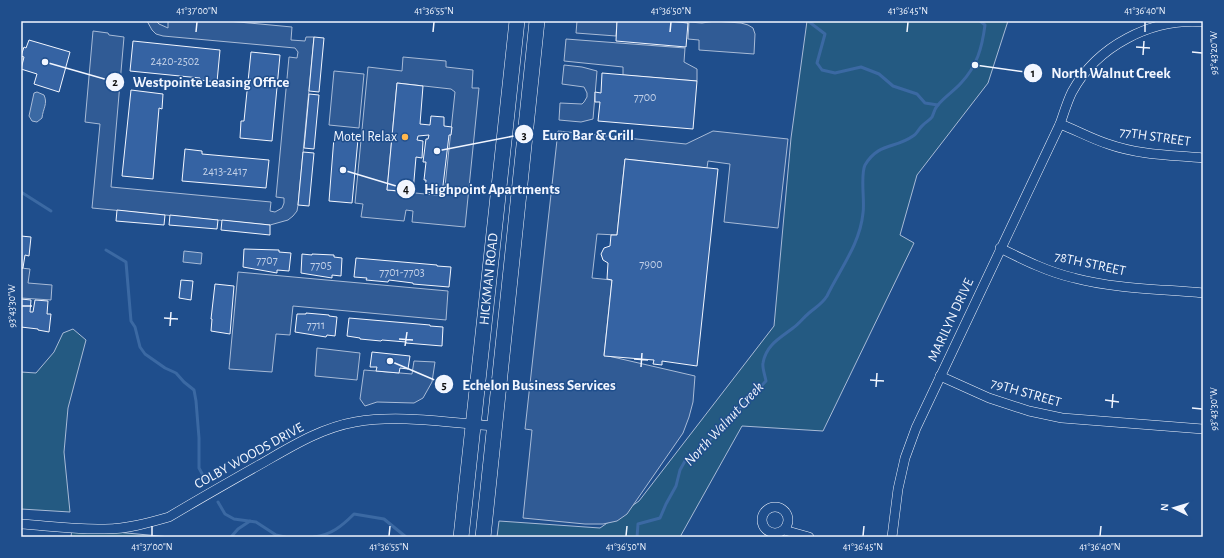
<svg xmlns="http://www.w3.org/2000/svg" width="1224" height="558" viewBox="0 0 1224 558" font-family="'Alegreya Sans',sans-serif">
	<rect width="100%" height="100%" fill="#1f4e8c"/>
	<g fill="#245a82" stroke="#a8bbd7">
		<path d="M807 21H1008L988 83 917 175 900 235 914 243 823 431 742 426 680 537H497L499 521 600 528 639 501 774 326 791 138Z"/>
		<path d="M73 329 86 340 68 408 64 452 70 512 21 509V372L36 373 54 352 63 333Z"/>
		<path d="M72 528 170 537H71Z"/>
	</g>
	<g fill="#305b95" stroke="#a8bbd7" fill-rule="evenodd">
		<path d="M147 21H156L159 24 168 28V21H228L292 27 291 40 305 41 306 37H314L298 205 297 211 293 216 288 220 270 225 92 208 100 124 85 122 93 31 108 33 109 35 124 37 111 187 271 202 270 211 275 212 282 208 284 203V198L276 197 289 57 297 58 298 52 295 48 163 36 156 34 152 30Z"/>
		<path d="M577 21H617L616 36 576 33Z"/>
		<path d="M715 21 741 23 748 25 753 28 755 34 754 54 699 50V40L688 39 689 22 702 23Z"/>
		<path d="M566 39 685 48 684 62 697 69V81L623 75V67L564 61Z"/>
		<path d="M403 57 446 61V67L473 70 472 88H479L465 227 412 222 413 211 406 210 404 221 361 217 363 204 355 203 368 67 402 71ZM397 83 451 89 455 92 444 196 387 190Z"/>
		<path d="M564 65 582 67 597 71 593 119 581 122 559 120 560 103 582 104 584 102 587 97V93L584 87 562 84Z"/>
		<path d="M334 71 364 74 359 128 329 125Z"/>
		<path d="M558 131 686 144 713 131 788 139 778 228 724 222 730 164 708 161 707 168 625 159 617 235 597 234 592 278 612 280 604 355 695 376 693 402 689 417 683 433 627 514 617 521 603 524H585L523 518 532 430 525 429Z"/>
		<path d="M21 268 30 269 28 283 52 285 51 300 21 298Z"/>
		<path d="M238 272 448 291 446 320 293 306 290 335 276 334 272 372 229 369Z"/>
		<path d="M317 348 360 353 357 380 315 376Z"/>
		<path d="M414 361 435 362 432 382 423 398 414 403 377 402 365 406 360 399 364 370 412 374Z"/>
	</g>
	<g fill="#3b69a3" stroke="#a8bbd7">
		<path d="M37 92 44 95C48 104 43 108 42 118L37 122 32 121 29 116 34 93Z"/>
		<path d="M184 251 202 253 201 264 183 262Z"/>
	</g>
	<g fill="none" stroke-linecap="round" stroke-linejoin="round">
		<g stroke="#3b69a3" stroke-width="3">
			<path d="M808 21 825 34 817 63 822 70 835 73 861 67 879 74 893 86 917 94 925 103 938 105"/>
			<path d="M21 192 51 211"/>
			<path d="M106 250 126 262 131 321 135 327 140 347 145 354 165 368 176 373 184 382 194 390 196 401 199 438V468L205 479"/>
			<path d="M218 502 225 514 234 519 256 522 276 535 285 537"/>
			<path d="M231 537 238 529 250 521"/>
			<path d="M314 537C331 535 342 526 354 514L384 519 406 537"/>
			<path d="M466 537H478"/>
			<path d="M637 537 638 524 660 518 666 504 676 486 680 470 685 461 706 444 766 381C765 375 762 368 763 363 766 345 780 338 793 328 799 324 803 318 809 313 816 307 822 304 827 296 840 269 860 244 863 213 865 201 860 175 865 165 879 142 895 149 913 136 917 134 919 128 923 125 926 122 930 120 932 117 934 113 934 110 937 106 944 97 954 91 961 83 977 66 982 48 985 25L980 21"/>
		</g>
	</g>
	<g fill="#3563a3" stroke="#f2f6ff">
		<path d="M617 21H668L688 23 686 47 616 41Z"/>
		<path d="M314 37 324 38 319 92 309 91Z"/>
		<path d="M29 40 70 52 59 92 34 84 37 74 21 69 24 57 21 56 24 47 26 48Z"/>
		<path d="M133 41 220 50 217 82 200 80V78L130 71Z"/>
		<path d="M251 52 280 55 272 141 240 138 241 121H244Z"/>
		<path d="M602 73 697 81 693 129 598 121 600 102H595V92L601 93Z"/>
		<path d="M397 83 423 86 420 124 430 125 431 116 444 117V126L452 127 451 135H449L442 194 425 192 426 180H424L426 162H423L426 139H428L429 135 418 136 417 140 423 141 422 158 416 157 413 192 387 190Z"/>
		<path d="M131 90 163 94 162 109 159 108 153 179 122 176Z"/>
		<path d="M309 94 319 95 314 149 304 148Z"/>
		<path d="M334 137 358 139 352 203 329 201Z"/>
		<path d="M185 149 202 151V154L269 160 266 188 182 181Z"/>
		<path d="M303 152 314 153 309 206 298 205Z"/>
		<path d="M625 159 718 169 697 366 662 361V365L653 364 654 360 604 356 612 280 607 279 608 263 603 260 601 254 604 248 610 246 611 235H617Z"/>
		<path d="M117 210 165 215 164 225 116 221Z"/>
		<path d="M170 215 218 220 217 229 169 225Z"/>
		<path d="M222 220 270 225V235L221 230Z"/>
		<path d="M21 236 31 237 29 256 25 255 23 268H21Z"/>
		<path d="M244 249 279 250V252L291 253 289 271 277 270V273L243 267Z"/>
		<path d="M302 254 312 255V254L334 255V257L342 258 341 276 332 275V278L301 273Z"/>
		<path d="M356 258 437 265V266L451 267 449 287 413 284V283L389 280 388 282 366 280 367 278 354 277Z"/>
		<path d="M181 280 193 281 191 300 179 298Z"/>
		<path d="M215 284 234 286 230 334 211 331 212 319H211Z"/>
		<path d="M21 299 31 300 30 312H33L35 300 48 301 47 314H51L49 332 38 330V329L21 327Z"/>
		<path d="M306 313 329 315V316L337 317 335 336 327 335 326 337 295 332 297 314H306Z"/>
		<path d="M349 318 430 325V326L443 327 442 346 406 343V342L382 340 381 341 360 339V338L347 336Z"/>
		<path d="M372 352 410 356 408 369 400 368 399 373 376 371 377 367H370Z"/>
	</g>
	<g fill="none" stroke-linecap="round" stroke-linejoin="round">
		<g stroke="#f2f6ff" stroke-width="10">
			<g id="street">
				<path d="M1060 124C1076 130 1092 139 1108 144 1139 155 1171 155 1203 158"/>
				<path d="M1000 248C1024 260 1048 272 1074 278 1116 289 1160 289 1203 293"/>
				<path d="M940 376 989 398 1029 411 1062 418 1203 429"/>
				<circle cx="775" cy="520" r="13"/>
				<path d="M21 524C49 526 77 530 105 529 127 529 148 523 169 517 199 499 229 482 259 465 289 448 320 428 355 422 399 414 450 423 495 426"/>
				<path d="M784 530 809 537"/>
				<path d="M892 537 898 489 905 458 916 428 1060 124C1064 113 1067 102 1072 92 1097 46 1151 18 1203 22"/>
			</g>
		</g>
		<g stroke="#f2f6ff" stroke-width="16">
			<g id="primary">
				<path d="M461 537 517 21"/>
				<path d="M483 537 537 21"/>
			</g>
		</g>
		<use href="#street" stroke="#1f4e8c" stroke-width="9"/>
		<use href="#primary" stroke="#1f4e8c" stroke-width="15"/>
	</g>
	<path fill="none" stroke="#f2f6ff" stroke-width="1.5" d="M196 32 197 22M433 32 434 22M670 32 671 22M907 32 908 22M1145 32V22M1136 47 1150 48M1192 52 1202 53M1143 55 1144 41M22 306H32M164 318 178 319M170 326 171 312M399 339 413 340M405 346 407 332M634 359 648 360M641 367 642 353M870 380 884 381M876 387 877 373M1105 400 1119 402M1112 408 1113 394M1192 408 1202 409M152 536V526M389 536 390 526M626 536 627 526M863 536 864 526M1100 536 1101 526"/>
	<circle fill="#ffb74d" stroke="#1f4e8c" stroke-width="1.5" cx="405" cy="137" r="4"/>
	<g text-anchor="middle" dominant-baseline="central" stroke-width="3" stroke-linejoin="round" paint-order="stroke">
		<g font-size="12" fill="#c3d1e8">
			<text x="175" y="61">2420-2502</text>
			<text x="645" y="97">7700</text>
			<text x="225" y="171">2413-2417</text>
			<text x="267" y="260">7707</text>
			<text x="651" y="264">7900</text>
			<text x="321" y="265">7705</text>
			<text x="402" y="272">7701-7703</text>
			<text x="316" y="325">7711</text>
		</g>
		<g font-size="14" fill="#f2f6ff" stroke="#1f4e8c" text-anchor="end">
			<text x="397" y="137">Motel Relax</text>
		</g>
		<g font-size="14" fill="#f2f6ff" stroke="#1f4e8c">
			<text transform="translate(1155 137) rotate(8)">77TH STREET</text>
			<text transform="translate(1090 264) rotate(12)">78TH STREET</text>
			<text transform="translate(489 279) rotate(-84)">HICKMAN ROAD</text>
			<text transform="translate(951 320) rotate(-65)">MARILYN DRIVE</text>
			<text transform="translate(1026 393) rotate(16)">79TH STREET</text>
			<text transform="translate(249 456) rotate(-29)">COLBY WOODS DRIVE</text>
		</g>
		<g font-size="15" font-style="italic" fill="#f2f6ff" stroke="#1f4e8c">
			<text transform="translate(724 424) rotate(-47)">North Walnut Creek</text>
		</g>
	</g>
	<path fill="none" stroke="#f2f6ff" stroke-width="1.5" d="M975 65L1033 73M45 62L115 82M437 151L524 134M343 170L406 189M390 361L444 384"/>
	<g fill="#f2f6ff" stroke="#1f4e8c" stroke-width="1.5">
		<circle cx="975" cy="65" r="4"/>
		<circle cx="45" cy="62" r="4"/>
		<circle cx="437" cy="151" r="4"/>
		<circle cx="343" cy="170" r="4"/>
		<circle cx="390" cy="361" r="4"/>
		<circle cx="1033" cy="73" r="10"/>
		<circle cx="115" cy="82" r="10"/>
		<circle cx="524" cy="134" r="10"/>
		<circle cx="406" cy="189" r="10"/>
		<circle cx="444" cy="384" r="10"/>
	</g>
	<g font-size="12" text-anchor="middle" font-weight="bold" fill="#111">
		<text x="1033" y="77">1</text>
		<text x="115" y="86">2</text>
		<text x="524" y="139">3</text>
		<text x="406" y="193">4</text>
		<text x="444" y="389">5</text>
	</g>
	<g font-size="15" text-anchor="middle" font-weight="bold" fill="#f2f6ff" stroke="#1f4e8c" stroke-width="3" stroke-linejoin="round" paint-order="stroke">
		<text x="1111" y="78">North Walnut Creek</text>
		<text x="211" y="87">Westpointe Leasing Office</text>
		<text x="588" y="140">Euro Bar &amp; Grill</text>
		<text x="492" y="194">Highpoint Apartments</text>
		<text x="539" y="390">Echelon Business Services</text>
	</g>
	<rect width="1224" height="558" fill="none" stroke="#1f4e8c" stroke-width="44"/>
	<g transform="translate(1174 508) rotate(275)" stroke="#1f4e8c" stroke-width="3" paint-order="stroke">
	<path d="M0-3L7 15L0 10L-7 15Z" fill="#f2f6ff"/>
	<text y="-6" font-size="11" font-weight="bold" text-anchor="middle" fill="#f2f6ff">N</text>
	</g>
	<rect x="22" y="22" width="1180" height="514" fill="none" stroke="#f2f6ff" stroke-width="1.5"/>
	<g font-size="10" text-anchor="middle" fill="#f2f6ff">
		<text x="197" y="14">41°37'00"N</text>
		<text x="434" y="14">41°36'55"N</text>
		<text x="671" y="14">41°36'50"N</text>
		<text x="908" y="14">41°36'45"N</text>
		<text x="1145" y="14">41°36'40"N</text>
		<text transform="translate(1213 53) rotate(-90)" y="4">93°43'20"W</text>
		<text transform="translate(11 306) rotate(-90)" y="4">93°43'30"W</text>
		<text transform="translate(1213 409) rotate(-90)" y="4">93°43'30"W</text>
		<text x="152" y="550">41°37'00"N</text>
		<text x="389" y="550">41°36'55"N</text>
		<text x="626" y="550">41°36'50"N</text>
		<text x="863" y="550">41°36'45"N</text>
		<text x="1100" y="550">41°36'40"N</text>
	</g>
</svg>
